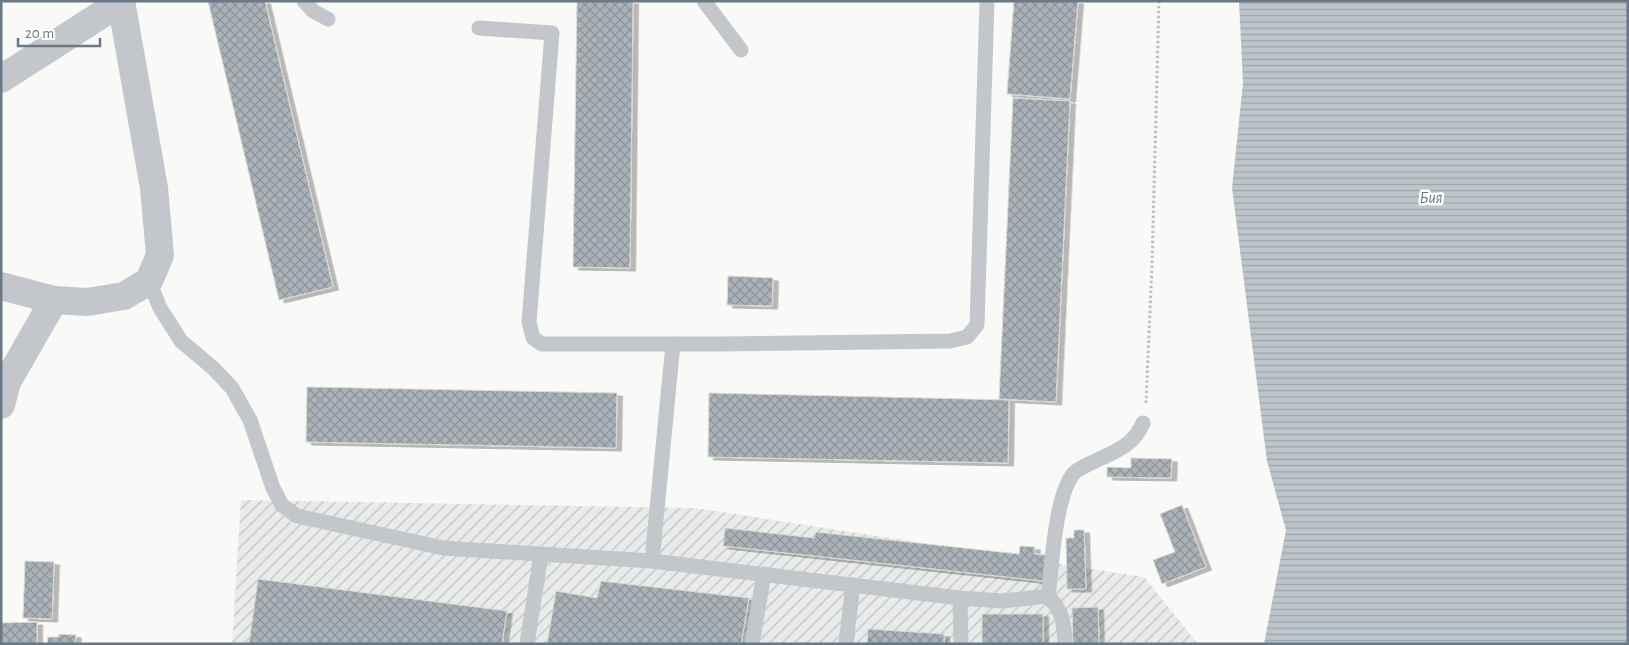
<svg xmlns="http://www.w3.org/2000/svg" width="1629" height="645" viewBox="0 0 1629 645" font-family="'Alegreya Sans',sans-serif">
	<defs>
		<pattern id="industrial-furrows" width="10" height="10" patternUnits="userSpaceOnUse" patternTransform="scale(1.25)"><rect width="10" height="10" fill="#e9ebea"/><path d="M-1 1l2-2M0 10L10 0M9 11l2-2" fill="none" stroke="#c1c3c3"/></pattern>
		<pattern id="water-rules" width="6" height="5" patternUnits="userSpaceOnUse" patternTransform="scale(1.25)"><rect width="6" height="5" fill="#bcc5ca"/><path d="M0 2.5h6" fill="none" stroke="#9da5aa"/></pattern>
		<pattern id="building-cross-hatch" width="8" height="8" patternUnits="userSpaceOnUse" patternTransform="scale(1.25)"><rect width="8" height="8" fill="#aab1b7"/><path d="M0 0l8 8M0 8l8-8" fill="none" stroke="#8e959a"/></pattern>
		<filter id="shadow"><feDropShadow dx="5.5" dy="3" stdDeviation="0" flood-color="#0004"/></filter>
	</defs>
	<rect width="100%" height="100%" fill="#f9f9f7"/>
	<path fill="url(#industrial-furrows)" d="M241 500 695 508 1144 577 1198 644H232Z"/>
	<path fill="url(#water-rules)" d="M1239 1H1628V644H1264L1286 530 1267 461 1232 188 1243 83Z"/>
	<g fill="url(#building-cross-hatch)" stroke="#dadad9" filter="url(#shadow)">
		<path d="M208 1H265L333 287 279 300Z"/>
		<path d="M577 1H633L630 268 573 267Z"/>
		<path d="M1014 1H1078L1070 99 1007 94Z"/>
		<path d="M1013 98 1070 101 1056 402 999 399Z"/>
		<path d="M728 276 773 278 772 306 727 305Z"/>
		<path d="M307 387 617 393 616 448 306 442Z"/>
		<path d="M709 393 1009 400 1008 463 708 457Z"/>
		<path d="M1131 458 1172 459 1171 478 1107 477V467L1131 468Z"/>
		<path d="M1182 505 1206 567 1162 584 1153 560 1175 552 1160 514Z"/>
		<path d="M725 528 814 538 816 532 1019 554 1020 546 1035 547 1034 554 1046 555 1043 581 723 546Z"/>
		<path d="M1074 530H1084L1086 589H1067L1066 538H1074Z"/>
		<path d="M25 561 54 562 52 619 23 618Z"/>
		<path d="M258 579 507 611 502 644H249Z"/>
		<path d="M601 581 749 598 741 644H547L556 591 597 598Z"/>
		<path d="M1098 607 1099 644H1073L1072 608Z"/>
		<rect x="982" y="614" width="61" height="30"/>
		<path d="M37 622V644H1V623Z"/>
		<path d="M868 629 944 634V644H867Z"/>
		<path d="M59 634 76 635 75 644H47L48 637H59Z"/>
	</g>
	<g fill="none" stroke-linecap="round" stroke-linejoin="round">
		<path stroke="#bdbfc2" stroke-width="3" stroke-dasharray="2.5 2.5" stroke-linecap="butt" d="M1146 403 1152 265 1159 1"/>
		<g stroke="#c3c6ca" stroke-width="15">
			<path d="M304 1 313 11 328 19"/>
			<path d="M704 1 741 50"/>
			<path d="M479 28 552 33 529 322 533 338 542 344H716L950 341 967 337 977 325 987 1"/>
			<path d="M149 281 160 308 181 341 213 368 232 388 250 420 273 488 282 505 297 516 443 548 652 561 673 344"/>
			<path d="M652 561 960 598 1002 601 1048 596C1052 566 1055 495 1074 473 1078 469 1085 466 1091 463 1113 452 1133 447 1143 423"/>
			<path d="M1048 596C1063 612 1064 622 1065 644"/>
			<path d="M960 598 961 644"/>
			<path d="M527 644 541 555"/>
			<path d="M752 644 764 574"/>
			<path d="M846 644 853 585"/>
		</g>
		<g stroke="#c3c6ca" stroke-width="28">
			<path d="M1 79 121 2"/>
			<path d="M1 286 54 300 87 302 124 296 149 281 160 255 154 188 121 1"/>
			<path d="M1 405 7 382 54 300"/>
		</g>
	</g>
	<g text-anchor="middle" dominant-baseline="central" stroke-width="5" stroke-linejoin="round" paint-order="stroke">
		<g font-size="16" font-style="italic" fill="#677780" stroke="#fff">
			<text x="1431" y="198">Бия</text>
		</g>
	</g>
	<rect width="1629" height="645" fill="none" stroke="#6b7885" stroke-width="5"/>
	<path d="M18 38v8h82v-8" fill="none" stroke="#6b7885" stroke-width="2.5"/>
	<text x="25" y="38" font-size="15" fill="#6b7885" stroke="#ffffff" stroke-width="4" paint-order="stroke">20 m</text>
</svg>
